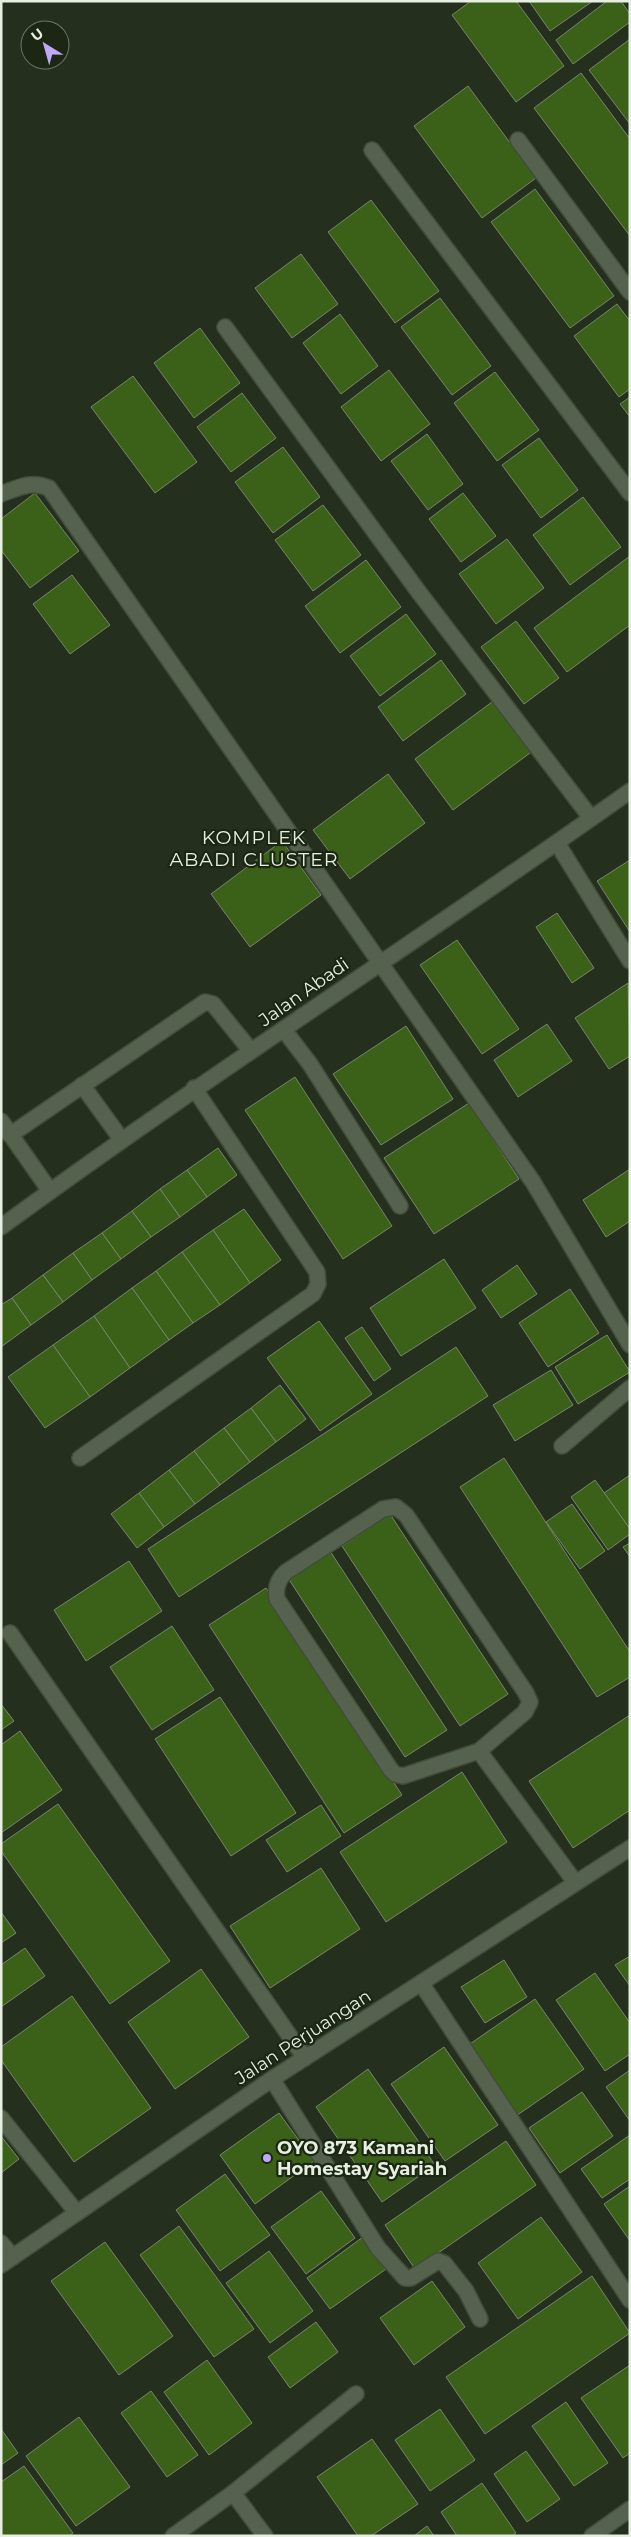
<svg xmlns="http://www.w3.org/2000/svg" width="631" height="2537" viewBox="0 0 631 2537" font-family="Montserrat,sans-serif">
	<rect width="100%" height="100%" fill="#24301d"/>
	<g fill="#3b6119" stroke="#77856e">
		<path d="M471 1H516L564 66 516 102 452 15Z"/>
		<path d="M529 1H593L550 31Z"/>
		<path d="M607 1H621L630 14V22L573 64 556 40Z"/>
		<path d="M630 39V124L589 70Z"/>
		<path d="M581 73 630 139V236L534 108Z"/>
		<path d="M468 86 536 178 482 218 414 126Z"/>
		<path d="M535 189 614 296 570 328 491 222Z"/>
		<path d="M371 200 439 291 395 323 328 232Z"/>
		<path d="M301 254 338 304 292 338 255 288Z"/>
		<path d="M440 298 491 366 452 395 401 327Z"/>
		<path d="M617 304 630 321V389L619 397 574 336Z"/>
		<path d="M340 314 378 366 341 394 303 343Z"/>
		<path d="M200 328 240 383 194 418 154 363Z"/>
		<path d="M389 370 430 424 381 461 341 407Z"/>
		<path d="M495 372 539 430 497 461 454 403Z"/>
		<path d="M133 376 197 462 155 493 91 407Z"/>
		<path d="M242 393 276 438 231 472 197 427Z"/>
		<path d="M630 397V417L620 404Z"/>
		<path d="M427 434 463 484 428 510 391 461Z"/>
		<path d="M539 438 578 490 541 518 502 465Z"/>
		<path d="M283 447 320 497 273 533 235 482Z"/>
		<path d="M35 493 79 551 30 588 1 550V519Z"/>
		<path d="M463 493 496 536 461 562 429 519Z"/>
		<path d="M583 497 621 547 570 585 533 535Z"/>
		<path d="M323 505 361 555 313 591 275 540Z"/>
		<path d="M507 539 544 588 496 624 459 574Z"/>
		<path d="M630 556V625L567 672 534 628Z"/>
		<path d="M366 560 401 607 340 653 305 606Z"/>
		<path d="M72 575 110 625 70 654 33 604Z"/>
		<path d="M406 614 436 654 380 696 350 656Z"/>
		<path d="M516 621 559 678 524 704 481 647Z"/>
		<path d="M441 660 466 694 403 741 378 707Z"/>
		<path d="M496 699 534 750 453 810 415 759Z"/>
		<path d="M388 774 425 823 350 879 313 830Z"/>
		<path d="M282 841 321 895 250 947 211 894Z"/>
		<path d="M630 860V932L597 881Z"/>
		<path d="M557 913 594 968 572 983 536 927Z"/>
		<path d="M457 940 519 1029 482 1054 420 965Z"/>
		<path d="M628 983 630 1056 609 1069 575 1018Z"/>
		<path d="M547 1024 572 1061 518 1097 494 1060Z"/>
		<path d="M406 1026 453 1099 381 1145 333 1074Z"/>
		<path d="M295 1077 392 1226 343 1259 245 1110Z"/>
		<path d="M469 1103 519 1179 434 1234 384 1158Z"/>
		<path d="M218 1148 237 1175 207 1197 187 1170Z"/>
		<path d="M630 1169V1221L606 1237 583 1200Z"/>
		<path d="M187 1170 207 1197 180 1217 160 1189Z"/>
		<path d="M160 1189 180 1217 151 1237 132 1211Z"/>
		<path d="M244 1209 281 1260 250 1283 213 1230Z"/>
		<path d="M132 1211 151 1237 121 1259 102 1233Z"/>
		<path d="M213 1230 250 1283 220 1305 182 1252Z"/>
		<path d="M102 1233 121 1259 92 1280 73 1253Z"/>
		<path d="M182 1252 220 1305 193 1323 156 1271Z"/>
		<path d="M73 1253 92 1280 63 1302 43 1275Z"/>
		<path d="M444 1259 476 1308 401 1356 370 1308Z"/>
		<path d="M517 1265 537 1294 501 1318 482 1290Z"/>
		<path d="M156 1271 193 1323 169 1340 132 1288Z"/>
		<path d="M43 1275 63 1302 31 1325 12 1298Z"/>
		<path d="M132 1288 169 1340 130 1368 94 1316Z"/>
		<path d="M570 1289 599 1333 548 1367 519 1323Z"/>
		<path d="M12 1298 31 1325 1 1347V1305Z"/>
		<path d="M94 1316 130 1368 90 1397 53 1345Z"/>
		<path d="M319 1321 372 1394 320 1431 267 1358Z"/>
		<path d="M362 1327 391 1369 374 1381 345 1338Z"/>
		<path d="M607 1335 630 1372 578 1404 555 1367Z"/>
		<path d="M53 1345 90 1397 45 1428 8 1377Z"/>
		<path d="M456 1347 488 1396 179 1597 148 1549Z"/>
		<path d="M551 1370 573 1405 515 1441 493 1405Z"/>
		<path d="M280 1385 306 1419 276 1442 251 1408Z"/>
		<path d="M251 1408 276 1442 250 1462 224 1428Z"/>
		<path d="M224 1428 250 1462 220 1485 194 1451Z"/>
		<path d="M194 1451 220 1485 195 1504 169 1470Z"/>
		<path d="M504 1458 630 1652V1677L597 1697 460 1487Z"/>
		<path d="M169 1470 195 1504 164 1527 139 1493Z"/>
		<path d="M630 1475V1529L604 1493Z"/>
		<path d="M595 1480 630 1529V1534L608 1550 571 1497Z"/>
		<path d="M139 1493 164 1527 137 1548 111 1514Z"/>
		<path d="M572 1504 605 1551 580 1569 546 1522Z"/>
		<path d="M390 1514 508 1694 460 1726 342 1546Z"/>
		<path d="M630 1543V1557L623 1547Z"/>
		<path d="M330 1551 447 1730 405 1757 288 1578Z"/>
		<path d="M129 1561 162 1611 86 1661 54 1610Z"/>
		<path d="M266 1588 402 1795 344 1833 209 1625Z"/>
		<path d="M172 1626 214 1690 152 1730 110 1667Z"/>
		<path d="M220 1697 296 1813 231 1856 155 1739Z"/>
		<path d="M1 1704 14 1721 1 1730Z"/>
		<path d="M630 1715V1810L573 1848 529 1781Z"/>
		<path d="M20 1731 62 1790 1 1833V1745Z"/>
		<path d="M462 1772 507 1842 386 1922 340 1852Z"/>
		<path d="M58 1804 170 1961 110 2004 1 1851V1844Z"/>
		<path d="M321 1805 341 1836 287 1872 266 1840Z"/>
		<path d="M321 1868 360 1929 270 1988 230 1926Z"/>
		<path d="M1 1912 16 1933 1 1943Z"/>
		<path d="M25 1948 45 1976 1 2007V1965Z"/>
		<path d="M630 1956V1986L615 1965Z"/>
		<path d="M504 1960 527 1997 485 2023 461 1987Z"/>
		<path d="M201 1969 249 2037 175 2089 128 2022Z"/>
		<path d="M595 1973 630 2023V2054L605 2071 556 2000Z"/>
		<path d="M72 1996 151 2108 74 2162 1 2060V2047Z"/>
		<path d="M535 1999 584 2069 516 2116 467 2046Z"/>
		<path d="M444 2047 498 2125 445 2161 391 2084Z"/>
		<path d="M368 2069 435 2165 382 2202 316 2107Z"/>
		<path d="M630 2070V2121L606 2087Z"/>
		<path d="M582 2092 613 2136 560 2173 529 2128Z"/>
		<path d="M279 2113 314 2161 255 2204 220 2155Z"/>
		<path d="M630 2135V2179L602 2198 581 2169Z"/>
		<path d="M1 2136 19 2159 1 2173Z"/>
		<path d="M506 2141 536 2185 415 2269 385 2225Z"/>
		<path d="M225 2174 270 2235 220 2271 176 2210Z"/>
		<path d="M630 2186V2241L604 2204Z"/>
		<path d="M321 2191 355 2238 306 2274 271 2227Z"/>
		<path d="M541 2217 582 2272 518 2319 478 2263Z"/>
		<path d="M179 2226 254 2329 214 2357 140 2255Z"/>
		<path d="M363 2237 386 2269 330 2309 307 2278Z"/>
		<path d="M105 2242 173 2336 119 2375 51 2281Z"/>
		<path d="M269 2251 313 2311 270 2343 226 2283Z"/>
		<path d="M592 2276 630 2333 485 2434 446 2377Z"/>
		<path d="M432 2281 465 2327 414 2365 380 2318Z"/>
		<path d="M316 2322 338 2352 290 2388 268 2357Z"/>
		<path d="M207 2360 252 2423 209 2455 164 2392Z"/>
		<path d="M630 2365V2453L623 2458 581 2398Z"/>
		<path d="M151 2391 198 2455 167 2477 121 2413Z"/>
		<path d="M566 2402 608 2463 574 2486 532 2426Z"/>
		<path d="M440 2409 475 2460 430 2491 395 2440Z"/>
		<path d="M79 2417 130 2487 76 2526 26 2456Z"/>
		<path d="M1 2429 18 2453 1 2465Z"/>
		<path d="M372 2439 418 2504 371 2536H358L317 2477Z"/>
		<path d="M526 2451 560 2499 527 2522 494 2474Z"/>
		<path d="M24 2466 73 2533 69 2536H1V2482Z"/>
		<path d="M482 2483 516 2533 512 2536H457L441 2512Z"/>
		<path d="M427 2526 434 2536H414Z"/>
	</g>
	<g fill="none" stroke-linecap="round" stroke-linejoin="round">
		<g stroke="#414c3b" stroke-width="18">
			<g id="minor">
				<path d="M518 140 630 292"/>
				<path d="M372 150 630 493"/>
				<path d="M225 327 418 591 591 818"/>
				<path d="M1 494C18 488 31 480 49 488L533 1182 630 1345"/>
				<path d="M557 843 630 961"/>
				<path d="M284 1030 310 1064 400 1206"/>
				<path d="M82 1085 122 1140"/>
				<path d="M1 1121 50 1191"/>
				<path d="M10 1135 205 1002 213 1004 251 1051"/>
				<path d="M1 1227C207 1076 422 939 630 791"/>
				<path d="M562 1446 630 1388"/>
				<path d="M80 1458 313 1294 318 1284 317 1272 194 1088"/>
				<path d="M396 1507 406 1515 526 1693 530 1702 525 1712 479 1751 403 1776 395 1774 391 1770 277 1599C275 1588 278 1579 286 1572L383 1509Z"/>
				<path d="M10 1633 305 2058"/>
				<path d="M479 1751 575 1882"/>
				<path d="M421 1983 630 2300"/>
				<path d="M272 2079 378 2248 405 2278H411L438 2261 444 2263 466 2291 480 2319"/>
				<path d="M1 2118 77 2213"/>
				<path d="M1 2243 13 2257"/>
				<path d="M1 2265 272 2079 630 1848"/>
				<path d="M233 2493 265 2536"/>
				<path d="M173 2536 233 2493 356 2394"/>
				<path d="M592 2536 630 2509"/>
			</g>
		</g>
		<use href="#minor" stroke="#55624d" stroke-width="15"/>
	</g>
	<circle fill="#c0a8f4" stroke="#1b2613" stroke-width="2" cx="267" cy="2158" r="5"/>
	<g text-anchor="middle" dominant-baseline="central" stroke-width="4.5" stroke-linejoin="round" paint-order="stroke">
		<g font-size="18" fill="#e7efe3" stroke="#1b2613">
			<text transform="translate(304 992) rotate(-35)">Jalan Abadi</text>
			<text transform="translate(303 2037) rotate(-33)">Jalan Perjuangan</text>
		</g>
		<g font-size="18" font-weight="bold" fill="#e7efe3" stroke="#1b2613" text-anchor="start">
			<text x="277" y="2148">OYO 873 Kamani<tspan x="277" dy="21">Homestay Syariah</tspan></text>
		</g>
		<g font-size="19" letter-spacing="1" fill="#e7efe3" stroke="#1b2613">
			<text x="254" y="837">KOMPLEK<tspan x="254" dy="22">ABADI CLUSTER</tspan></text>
		</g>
	</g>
	<rect width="631" height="2537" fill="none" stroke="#e7efe3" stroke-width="5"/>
	<g transform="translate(45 45) rotate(323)"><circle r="24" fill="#1b2613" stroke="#6d7666"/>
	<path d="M0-4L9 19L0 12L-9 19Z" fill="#c0a8f4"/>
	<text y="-8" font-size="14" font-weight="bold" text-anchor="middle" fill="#e7efe3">U</text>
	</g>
</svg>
